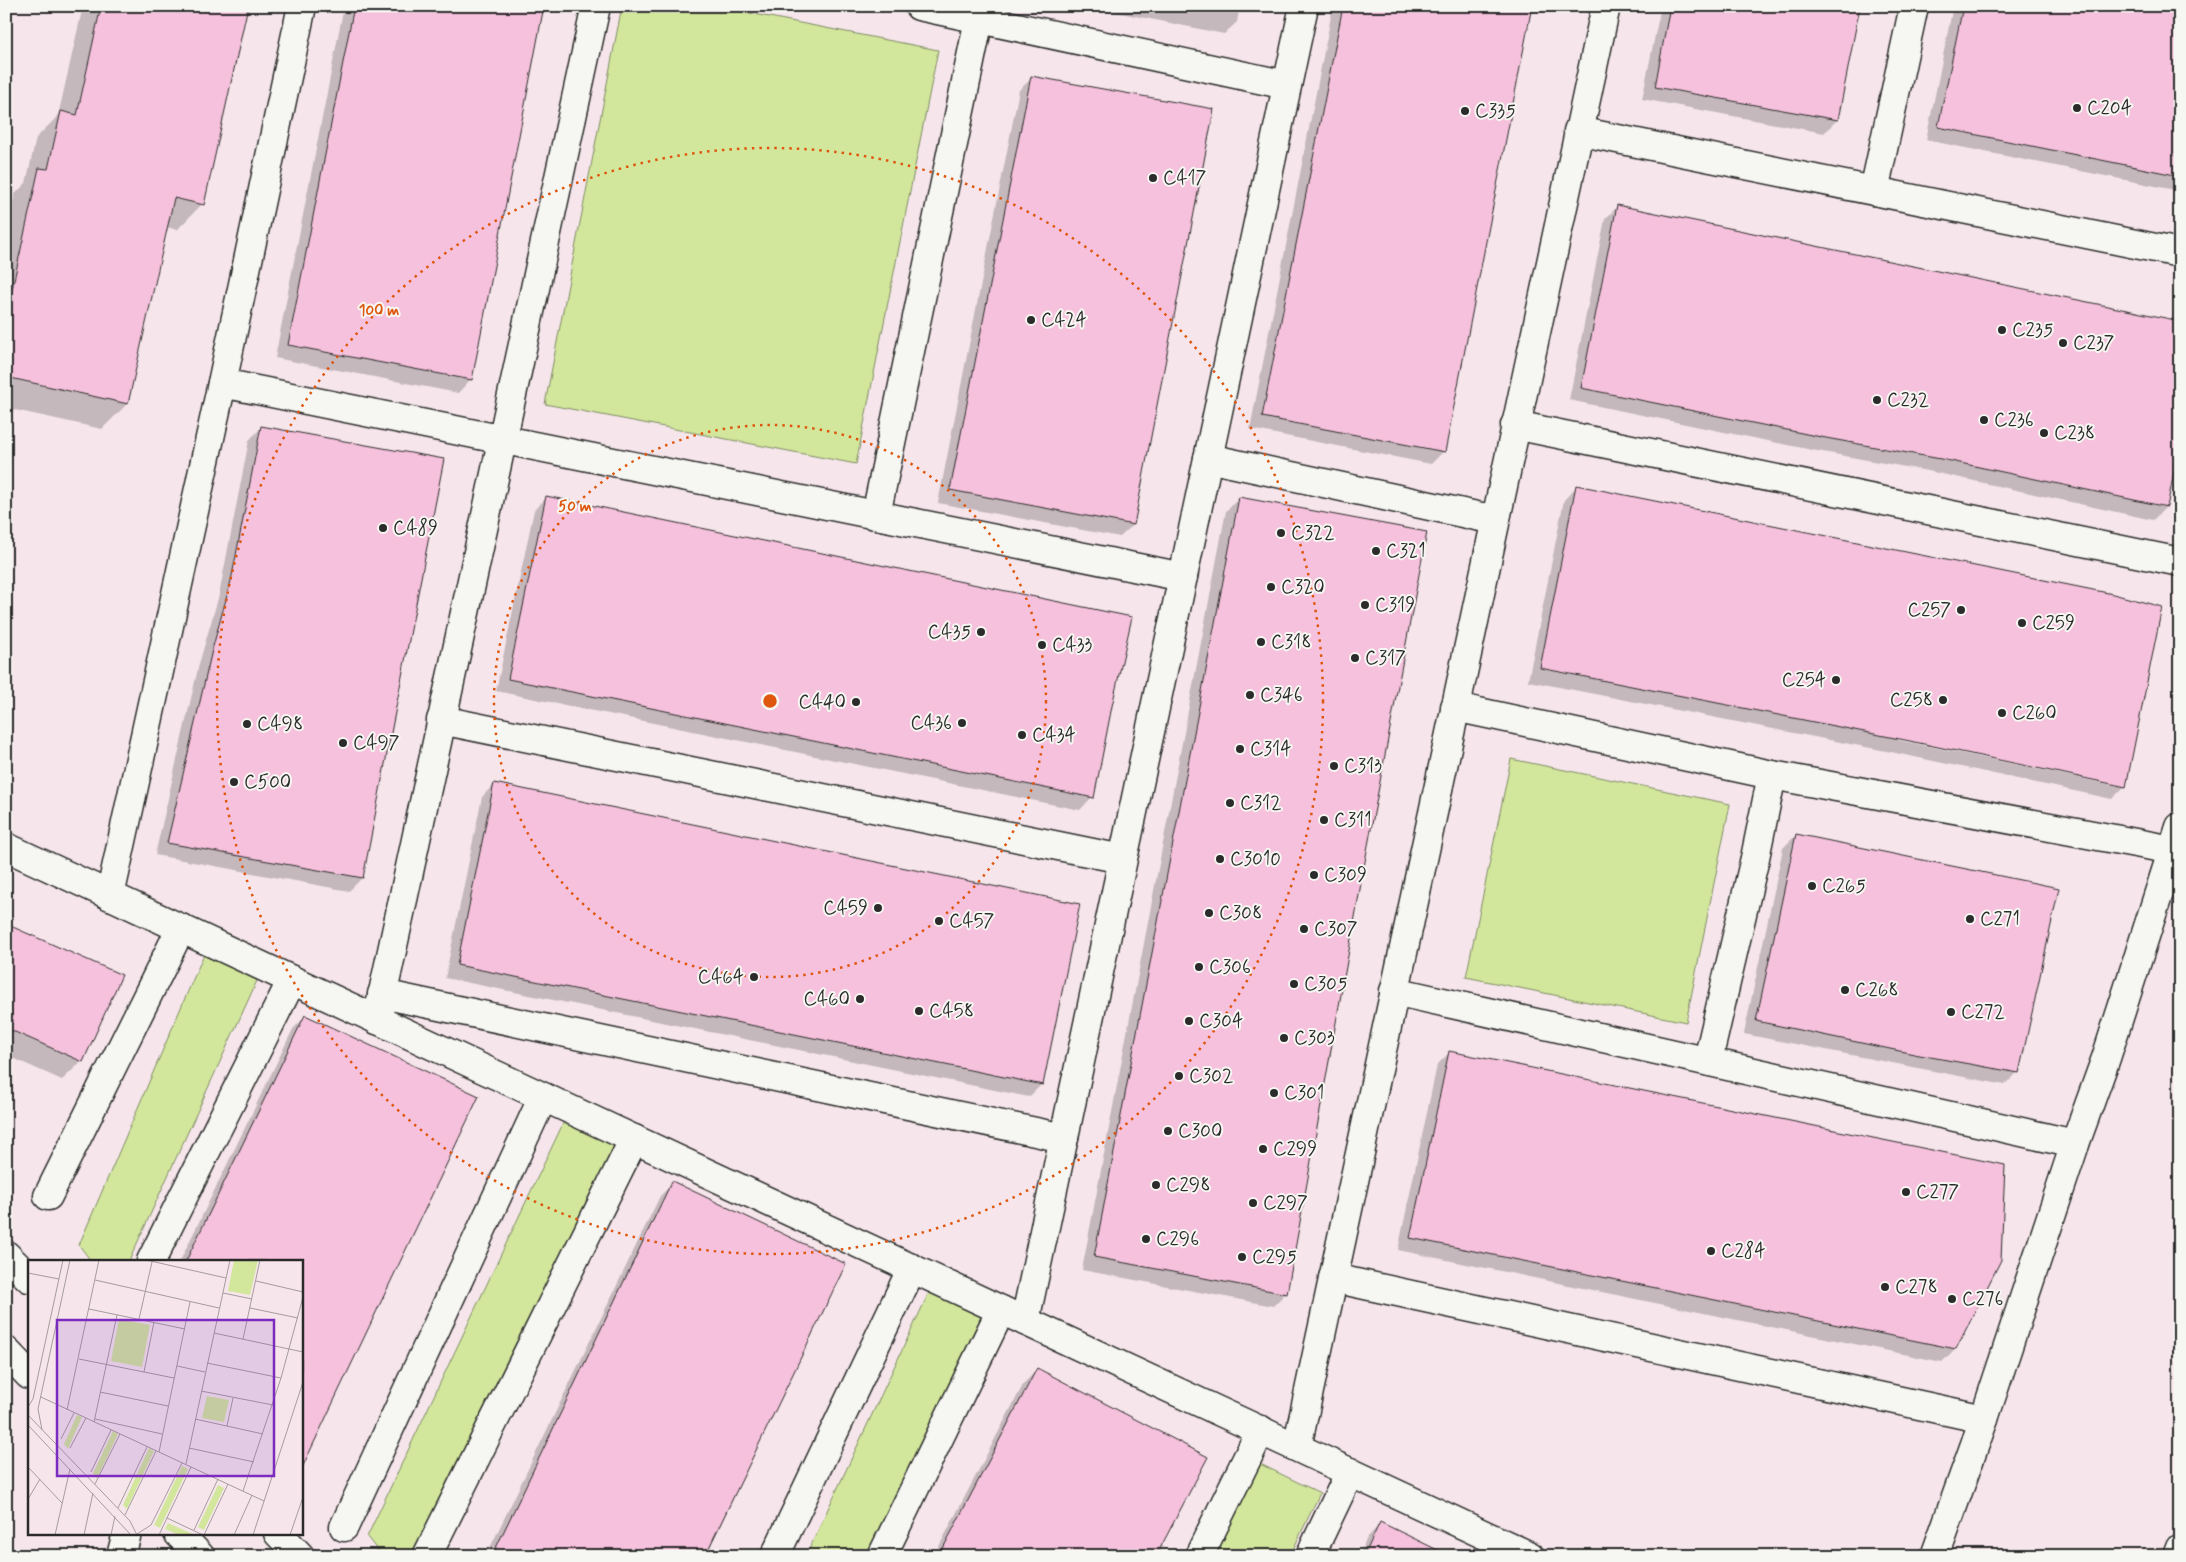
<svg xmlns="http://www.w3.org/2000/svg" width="2186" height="1562" viewBox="0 0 2186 1562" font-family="Mynerve,sans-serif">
	<rect width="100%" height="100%" fill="#f6e6eb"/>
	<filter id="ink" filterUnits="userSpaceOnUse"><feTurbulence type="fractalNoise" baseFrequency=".02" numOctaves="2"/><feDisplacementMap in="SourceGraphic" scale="10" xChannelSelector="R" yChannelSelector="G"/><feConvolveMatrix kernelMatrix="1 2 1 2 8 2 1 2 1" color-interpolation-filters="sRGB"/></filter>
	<g filter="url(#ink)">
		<g fill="#d2e79c" stroke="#7e8964">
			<path d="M622 6H713L938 50 856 464 545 404Z"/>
			<path d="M1511 759 1730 804 1686 1022 1466 977Z"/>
			<path d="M207 947 261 972 129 1261H91L79 1245Z"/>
			<path d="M568 1113 622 1138 428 1556H382L367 1537Z"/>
			<path d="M932 1286 984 1311 868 1556H806Z"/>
			<path d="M1256 1462 1320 1493 1290 1556H1213Z"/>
		</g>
		<g fill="#0003" fill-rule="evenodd">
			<path d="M83 6H247L202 204 177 230 167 227 127 404 102 429 6 408V232L15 194 26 183 36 138 58 116Z"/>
			<path d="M344 6H542L470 380 458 393 275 358Z"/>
			<path d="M1086 6H1240L1237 22 1224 34Z"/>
			<path d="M1333 6H1531L1444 451 1431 464 1250 429Z"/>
			<path d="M1661 6H1859L1837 120 1824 133 1642 99Z"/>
			<path d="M1953 6H2180V191L1926 140Z"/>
			<path d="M1032 78 1133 525 1120 537 938 503 1019 90Z"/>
			<path d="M1618 206 2166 507 2153 520 1933 472 1812 450 1569 400 1605 219Z"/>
			<path d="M262 427 442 460 362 878 349 891 155 855 199 664 219 595 249 440Z"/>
			<path d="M1576 487 2125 786 2112 799 1891 752 1528 681 1564 500ZM1899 737 2117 784V786L1898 740Z"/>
			<path d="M547 497 1092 797 1080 810 496 691 534 510Z"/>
			<path d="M1239 498 1364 856 1286 1293 1273 1306 1082 1270 1226 511Z"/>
			<path d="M494 784 1042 1084 1029 1097 445 978 482 797Z"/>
			<path d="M1796 835 2018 1072 2005 1085 1744 1034 1783 848Z"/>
			<path d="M6 925 82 1061 62 1080 6 1055Z"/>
			<path d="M306 1016 301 1261H180L293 1029Z"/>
			<path d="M1450 1052 1955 1349 1942 1362 1398 1250 1437 1065Z"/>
			<path d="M673 1183 844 1265 706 1556H486L660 1196Z"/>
			<path d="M1037 1370 1155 1556H934L1024 1383Z"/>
			<path d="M1380 1524 1447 1556H1358L1367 1538Z"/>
		</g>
		<g fill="#f6c1dc" stroke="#2b2b2b">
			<path d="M101 6H248L204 205 174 198 128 404 6 377V316L39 168 48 169 61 111 77 115Z"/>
			<path d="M354 6H544L472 380 288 345Z"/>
			<path d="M1343 6H1532L1445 452 1262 417Z"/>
			<path d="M1670 6H1860L1838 120 1655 87Z"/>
			<path d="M1963 6H2180V176L1938 127Z"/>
			<path d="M1031 76 1214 109 1134 525 950 490Z"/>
			<path d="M1617 205 2180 321V443L2167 507 1946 460 1826 438 1581 388Z"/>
			<path d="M261 426 444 459 363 878 167 843 212 650 231 581Z"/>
			<path d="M1576 485 2113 594 2162 607 2126 787 1905 740 1540 668Z"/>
			<path d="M546 496 1132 617 1112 706 1094 798 508 679Z"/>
			<path d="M1239 497 1427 532 1366 856 1287 1294 1094 1257Z"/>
			<path d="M494 783 1080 904 1043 1085 457 965Z"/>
			<path d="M1796 834 2059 888 2019 1073 1914 1054 1756 1021Z"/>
			<path d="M6 924 122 975 83 1062 6 1028Z"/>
			<path d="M305 1015 479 1096 301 1470V1261H186Z"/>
			<path d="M1449 1051 2005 1165 2001 1260 1956 1349 1410 1238Z"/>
			<path d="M672 1181 846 1264 705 1556H492Z"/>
			<path d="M1037 1368 1208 1457 1156 1556H939Z"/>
			<path d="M1380 1522 1450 1556H1364Z"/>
		</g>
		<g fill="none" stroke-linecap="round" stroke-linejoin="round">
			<g stroke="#2b2b2b" stroke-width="31">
				<g id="minor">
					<path d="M919 6 1287 85"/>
					<path d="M1578 131 2180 253"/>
					<path d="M1874 191 1914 6"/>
					<path d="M222 383 1183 577"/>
					<path d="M1515 425 2180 562"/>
					<path d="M1208 458 1495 520"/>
					<path d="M876 515 979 19"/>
					<path d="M1455 707 1772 775 2173 850"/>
					<path d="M441 720 1122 859"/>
					<path d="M6 847 1530 1556"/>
					<path d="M110 896 222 383 302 6"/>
					<path d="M1394 991 2075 1144"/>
					<path d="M382 994 1064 1138"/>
					<path d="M377 1020 596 6"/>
					<path d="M1708 1060 1755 858 1772 775"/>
					<path d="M48 1196 181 928"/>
					<path d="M151 1261 292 980"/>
					<path d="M1333 1278 1984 1419"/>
					<path d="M1025 1321 1304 6"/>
					<path d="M1297 1447 1606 6"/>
					<path d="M344 1527 543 1097"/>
					<path d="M121 1556 127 1533"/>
					<path d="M427 1556 634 1139"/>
					<path d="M775 1556 912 1268"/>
					<path d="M882 1556 1001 1310"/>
					<path d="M1199 1556 1261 1430"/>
					<path d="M1310 1556 1350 1472"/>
					<path d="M1935 1556 1984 1419 2075 1144 2106 1058 2180 827"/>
				</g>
			</g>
			<g stroke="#2b2b2b" stroke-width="31">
				<path id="tertiary" d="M2177 1556 2180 1548"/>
			</g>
			<g stroke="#2b2b2b" stroke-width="31">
				<g id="secondary">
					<path d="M6 1255 29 1278"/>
					<path d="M6 1351 29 1375"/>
					<path d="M178 1533 200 1556"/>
					<path d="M278 1533 300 1556"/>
				</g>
			</g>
			<use href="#minor" stroke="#f6f6f2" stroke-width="28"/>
			<use href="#tertiary" stroke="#f6f6f2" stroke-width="28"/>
			<use href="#secondary" stroke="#f6f6f2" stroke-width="28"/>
		</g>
	</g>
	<g fill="none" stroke="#df570e" stroke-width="2.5" stroke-dasharray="2.5 5">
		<circle cx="770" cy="701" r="276"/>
		<circle cx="770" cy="701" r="553"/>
	</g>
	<g fill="#2b2b2b" stroke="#f6f6f2" stroke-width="2">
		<circle cx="2077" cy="108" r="5"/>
		<circle cx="1465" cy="111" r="5"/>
		<circle cx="1153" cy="178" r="5"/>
		<circle cx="1031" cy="320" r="5"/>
		<circle cx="2002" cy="330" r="5"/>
		<circle cx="2063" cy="343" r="5"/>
		<circle cx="1877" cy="400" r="5"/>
		<circle cx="1984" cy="420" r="5"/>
		<circle cx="2044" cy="433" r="5"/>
		<circle cx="383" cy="528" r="5"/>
		<circle cx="1281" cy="533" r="5"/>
		<circle cx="1376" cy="551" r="5"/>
		<circle cx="1271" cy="587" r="5"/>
		<circle cx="1365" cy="605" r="5"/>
		<circle cx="1961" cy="610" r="5"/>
		<circle cx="2022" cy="623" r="5"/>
		<circle cx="981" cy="632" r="5"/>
		<circle cx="1261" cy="642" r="5"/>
		<circle cx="1042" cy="645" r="5"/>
		<circle cx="1355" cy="658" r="5"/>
		<circle cx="1836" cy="680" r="5"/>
		<circle cx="1250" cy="695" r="5"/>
		<circle cx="1943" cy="700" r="5"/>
		<circle cx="856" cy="702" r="5"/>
		<circle cx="2002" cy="713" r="5"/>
		<circle cx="962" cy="723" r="5"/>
		<circle cx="247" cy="724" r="5"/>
		<circle cx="1022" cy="735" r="5"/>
		<circle cx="343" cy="743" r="5"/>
		<circle cx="1240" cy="749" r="5"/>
		<circle cx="1334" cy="766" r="5"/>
		<circle cx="234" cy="782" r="5"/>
		<circle cx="1230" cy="803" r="5"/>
		<circle cx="1324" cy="820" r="5"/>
		<circle cx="1220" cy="859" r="5"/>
		<circle cx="1314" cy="875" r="5"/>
		<circle cx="1812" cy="886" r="5"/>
		<circle cx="878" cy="908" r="5"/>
		<circle cx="1209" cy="913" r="5"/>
		<circle cx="1970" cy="919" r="5"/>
		<circle cx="939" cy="921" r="5"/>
		<circle cx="1304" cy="929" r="5"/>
		<circle cx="1199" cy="967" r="5"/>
		<circle cx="754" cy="977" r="5"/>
		<circle cx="1294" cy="984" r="5"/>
		<circle cx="1845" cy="990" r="5"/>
		<circle cx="860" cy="999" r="5"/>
		<circle cx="919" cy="1011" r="5"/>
		<circle cx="1951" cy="1012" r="5"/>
		<circle cx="1189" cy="1021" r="5"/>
		<circle cx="1284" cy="1038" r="5"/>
		<circle cx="1179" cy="1076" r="5"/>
		<circle cx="1274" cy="1093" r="5"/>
		<circle cx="1168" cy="1131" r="5"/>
		<circle cx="1263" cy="1149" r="5"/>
		<circle cx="1156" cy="1185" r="5"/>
		<circle cx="1906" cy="1192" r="5"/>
		<circle cx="1253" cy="1203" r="5"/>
		<circle cx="1146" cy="1239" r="5"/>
		<circle cx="1711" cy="1251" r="5"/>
		<circle cx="1242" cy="1257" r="5"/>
		<circle cx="1885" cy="1287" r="5"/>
		<circle cx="1952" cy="1299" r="5"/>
	</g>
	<g text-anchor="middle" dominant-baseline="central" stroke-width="4" stroke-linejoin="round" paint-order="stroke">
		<g font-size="19" fill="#2b2b2b" stroke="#f6f6f2" text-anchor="start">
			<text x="2087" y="108">C204</text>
			<text x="1475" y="111">C335</text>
			<text x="1163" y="178">C417</text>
			<text x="1041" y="320">C424</text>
			<text x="2012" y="330">C235</text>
			<text x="2073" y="343">C237</text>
			<text x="1887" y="400">C232</text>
			<text x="1994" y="420">C236</text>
			<text x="2054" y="433">C238</text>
			<text x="393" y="528">C489</text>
			<text x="1291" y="533">C322</text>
			<text x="1386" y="551">C321</text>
			<text x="1281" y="587">C320</text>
			<text x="1375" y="605">C319</text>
			<text x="1951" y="610" text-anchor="end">C257</text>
			<text x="2032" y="623">C259</text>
			<text x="971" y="632" text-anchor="end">C435</text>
			<text x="1271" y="642">C318</text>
			<text x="1052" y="645">C433</text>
			<text x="1365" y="658">C317</text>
			<text x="1826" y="680" text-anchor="end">C254</text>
			<text x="1260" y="695">C346</text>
			<text x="1933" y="700" text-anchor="end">C258</text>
			<text x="846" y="702" text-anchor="end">C440</text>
			<text x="2012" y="713">C260</text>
			<text x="952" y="723" text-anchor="end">C436</text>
			<text x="257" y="724">C498</text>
			<text x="1032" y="735">C434</text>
			<text x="353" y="743">C497</text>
			<text x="1250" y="749">C314</text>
			<text x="1344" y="766">C313</text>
			<text x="244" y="782">C500</text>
			<text x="1240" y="803">C312</text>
			<text x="1334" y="820">C311</text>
			<text x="1230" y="859">C3010</text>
			<text x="1324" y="875">C309</text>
			<text x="1822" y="886">C265</text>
			<text x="868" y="908" text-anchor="end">C459</text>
			<text x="1219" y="913">C308</text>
			<text x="1980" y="919">C271</text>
			<text x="949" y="921">C457</text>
			<text x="1314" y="929">C307</text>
			<text x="1209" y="967">C306</text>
			<text x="744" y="977" text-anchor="end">C464</text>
			<text x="1304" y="984">C305</text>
			<text x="1855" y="990">C268</text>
			<text x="850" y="999" text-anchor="end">C460</text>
			<text x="929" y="1011">C458</text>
			<text x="1961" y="1012">C272</text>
			<text x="1199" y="1021">C304</text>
			<text x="1294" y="1038">C303</text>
			<text x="1189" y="1076">C302</text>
			<text x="1284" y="1093">C301</text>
			<text x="1178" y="1131">C300</text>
			<text x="1273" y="1149">C299</text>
			<text x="1166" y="1185">C298</text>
			<text x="1916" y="1192">C277</text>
			<text x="1263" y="1203">C297</text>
			<text x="1156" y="1239">C296</text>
			<text x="1721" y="1251">C284</text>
			<text x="1252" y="1257">C295</text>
			<text x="1895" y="1287">C278</text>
			<text x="1962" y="1299">C276</text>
		</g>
	</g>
	<g transform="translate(28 1260)">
		<rect width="275" height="275" fill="#f6e6eb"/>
		<path d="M206 0H230L222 35 200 31ZM91 59 122 65 114 107 83 101ZM179 136 201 140 196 162 174 158ZM49 155 54 157 40 189 36 184ZM85 171 90 174 69 219 65 213ZM121 188 126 191 99 249 95 245ZM154 206 160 209 132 268 126 265ZM190 225 196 228 176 270 170 267ZM140 263 167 275H151L137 269Z" fill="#d2e79c"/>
		<path fill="none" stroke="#a59b9e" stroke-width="1" d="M118 0 198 18M0 13 31 19M67 20 191 48M228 21 275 32M195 33 224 39M222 48 270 58M61 49 157 69M111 59 124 2M186 73 275 92M215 79 232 0M51 99 146 118M179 103 253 118M149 106 177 112M116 112 126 62M173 131 245 145M72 132 140 146M13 137 236 241M0 147 5 139 35 0M39 150 71 0M0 155 102 261 109 275M67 159 134 174M167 159 235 174M66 162 89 55M0 165 103 275M199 166 205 138M14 170 10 149 42 0M33 179 46 153M42 188 58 158M161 188 226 202M131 192 162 42M158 204 202 0M0 207 34 243M63 212 83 170M67 224 92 174M215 231 253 118 275 37M0 239 12 219M90 248 119 187M97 255 128 191M139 258 175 275M166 270 190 219M109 274 123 265 154 203M27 275 42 209M56 275 65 233M83 275 87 256M131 275 163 207M176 275 200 224M206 275 224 235M225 275 275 122M262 275 275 237"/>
		<path fill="#7b2cbf" fill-opacity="0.15" stroke="#7b2cbf" stroke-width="2.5" d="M29 60H246V216H29Z"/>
		<rect width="275" height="275" fill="none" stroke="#2b2b2b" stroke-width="2.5"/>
	</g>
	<circle cx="770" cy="701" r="8" fill="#df570e" stroke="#f6f6f2" stroke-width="2.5"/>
	<g font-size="15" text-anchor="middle" font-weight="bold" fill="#df570e" stroke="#f6f6f2" stroke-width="4" stroke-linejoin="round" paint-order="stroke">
		<text x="379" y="315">100 m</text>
		<text x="575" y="511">50 m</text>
	</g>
	<rect width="2186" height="1562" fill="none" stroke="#f6f6f2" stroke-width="25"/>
	<rect x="12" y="12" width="2161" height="1537" fill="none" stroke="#2b2b2b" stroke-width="2" filter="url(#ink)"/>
</svg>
